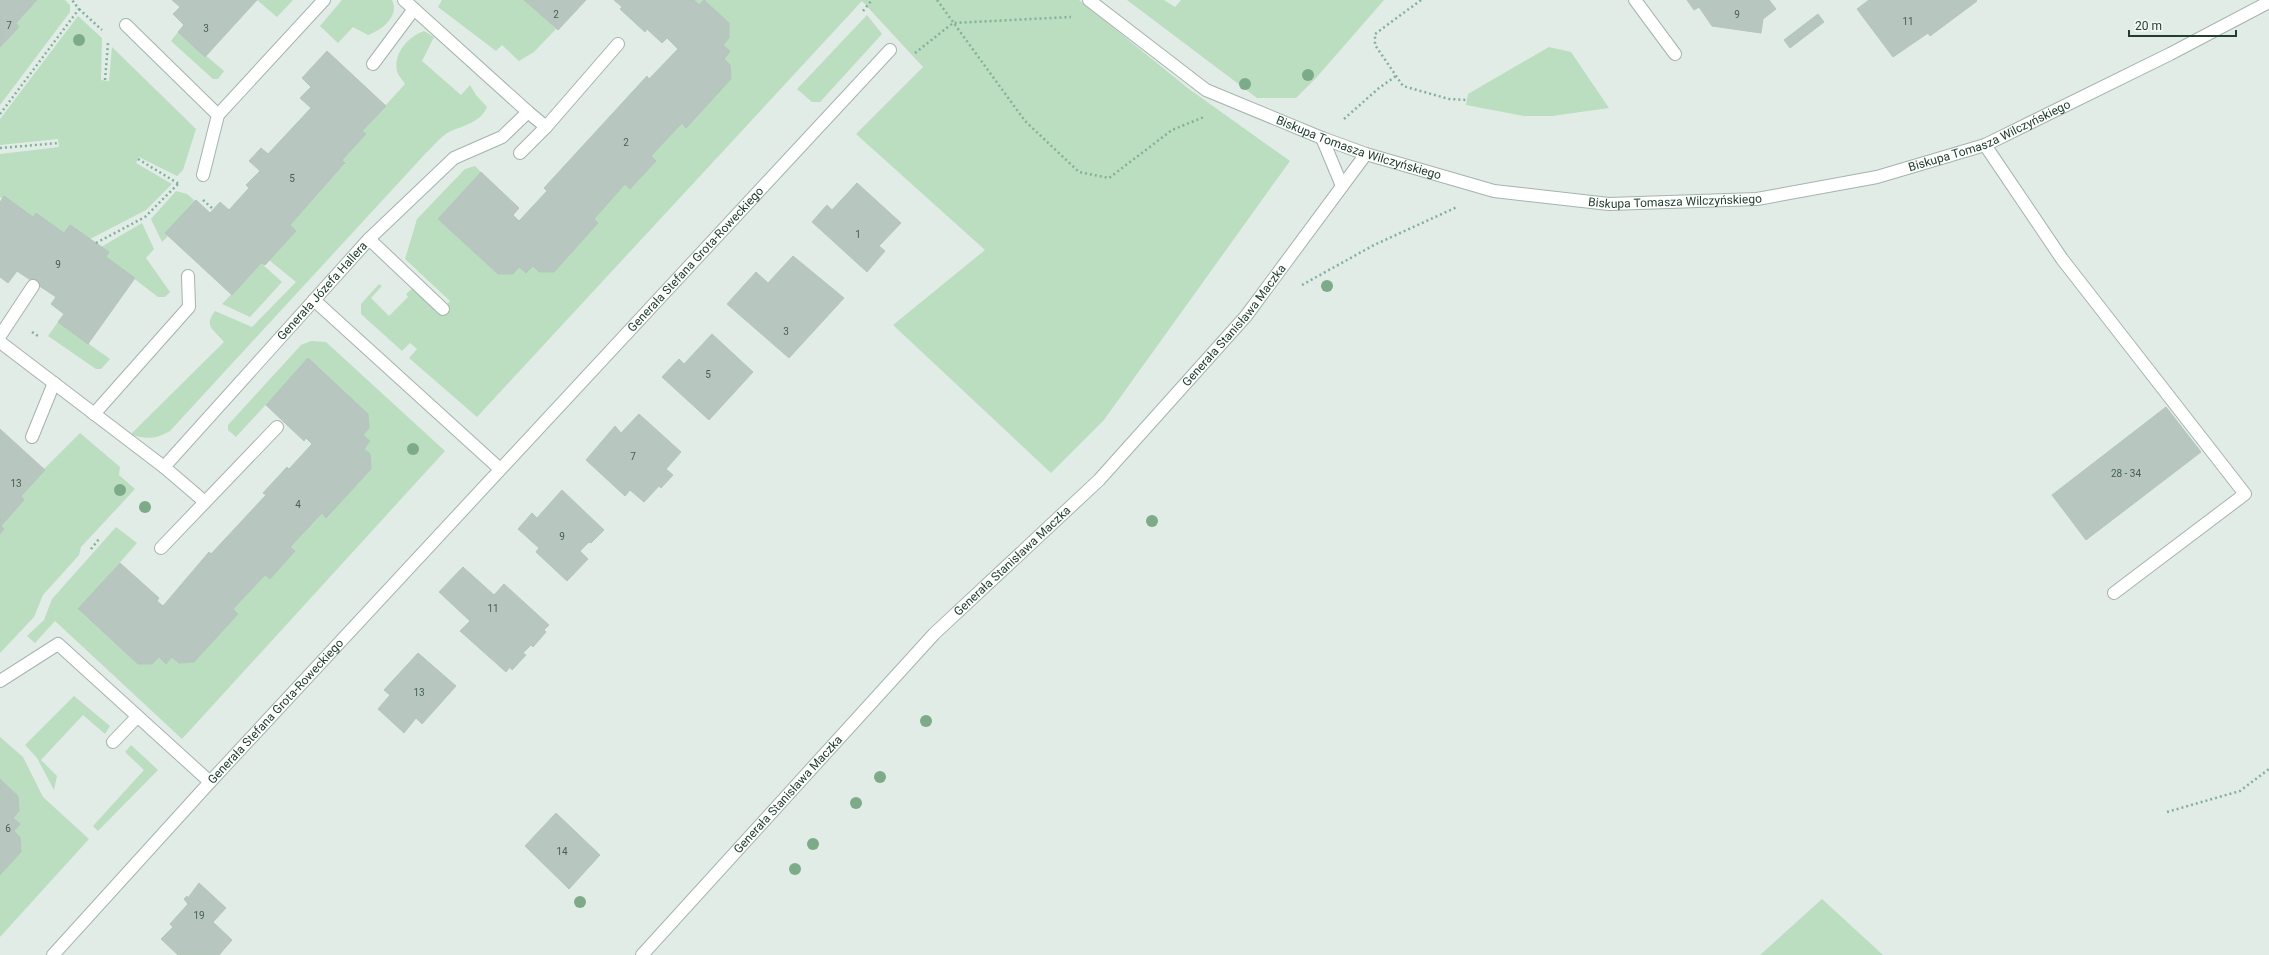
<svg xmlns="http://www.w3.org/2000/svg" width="2269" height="955" viewBox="0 0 2269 955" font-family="Roboto,sans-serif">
	<rect width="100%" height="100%" fill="#e2ece6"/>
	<g fill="#badebf">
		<path d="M37 0H65L70 5V12L0 105V47L19 27 16 23Z"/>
		<path d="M257 0H293L277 17Z"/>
		<path d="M342 0H392C400 16 382 30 368 35L353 27 338 43 320 26Z"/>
		<path d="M442 0H524L556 29 534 52 519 61 502 45 496 51 438 7Z"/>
		<path d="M694 0H1079L1189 89 1290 161 1104 420 1051 473 893 325 985 250 856 134 923 67 862 1 477 417 409 358 417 349 410 343 402 351 361 314V304L379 284 382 286 371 298 389 316 408 297 406 294 414 287 440 312 450 301 405 259 417 219 465 169 475 166 481 172 438 219 498 274H513L519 267 526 273 533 266 539 272 554 271 598 223 594 219 625 184 630 189 656 161 651 156 682 123 686 127 731 79 730 65 724 59 723 45 699 5Z"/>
		<path d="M1127 0H1164L1175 7 1181 0H1384L1316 78 1296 98H1257Z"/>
		<path d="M867 15 882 34 820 102H812L797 89Z"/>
		<path d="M78 16 102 38 101 80 109 81 112 47 196 129 183 170 177 176 139 157 136 163 172 184 146 210 90 239 64 233 36 213 33 217 0 197V154L59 147 58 139 0 145V119Z"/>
		<path d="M424 31 434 37 422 61 461 95 470 85 476 95 487 107C480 123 464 125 449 132 441 136 433 147 426 153L170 431C156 439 146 440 131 434L224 342C214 329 203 327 215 311L252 327 296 282 269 260 296 231 290 225 345 164 342 160 366 134 362 131 405 84C403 81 400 77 398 74 391 56 408 36 424 31Z"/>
		<path d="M178 32 224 71 218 79H213L171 41Z"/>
		<path d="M1549 47 1571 52 1609 108 1552 116H1524L1466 105 1468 94Z"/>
		<path d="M176 191 187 194 195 201 166 233 168 236 162 242 151 219Z"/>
		<path d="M142 223 154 249 146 258 170 292 165 297H158L106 257 109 252 101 247Z"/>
		<path d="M261 263 282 282 250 317 222 304Z"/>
		<path d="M58 322 110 359 101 369H96L48 336Z"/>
		<path d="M311 341 326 342 445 451 182 739 55 621 35 643 27 636 44 620 52 599 116 527 137 543 78 610 138 664H152L159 657 166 664 172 657 179 663 194 662 238 614 233 609 265 575 270 579 295 551 290 547 322 513 326 517 371 469 370 455 364 449 370 441 363 435 369 428 368 414 308 359 236 437 228 430V425L301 345Z"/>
		<path d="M80 433 120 467 119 475 135 489 81 547 79 555 43 595 34 617 0 653V534L4 529 1 526 24 500 21 496 45 470 44 469Z"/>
		<path d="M74 696 110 726 105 734 83 715 41 760 57 776 54 790 37 758 25 745Z"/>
		<path d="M0 737 23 757 43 797 89 839 0 937V875L21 852 20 837 14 831 20 824 13 818 19 811 18 796 0 779Z"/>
		<path d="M131 745 158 770 98 831 93 826 144 770 125 752Z"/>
		<path d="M1822 899 1883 955H1760Z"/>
	</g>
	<g fill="#b7c7bf" stroke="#b4c6bc">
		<path d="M0 0H37L16 23 19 27 0 47Z"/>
		<path d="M172 0H257L205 57 178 32 184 25 173 14 180 7Z"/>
		<path d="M524 0H586L558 30Z"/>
		<path d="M614 0H694L699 5 704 0 729 23V38L723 45 730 51 724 59 730 65 731 79 686 128 682 123 651 156 656 161 630 189 625 184 594 219 598 223 554 272H539L533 266 526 273 519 267 513 274H498L438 219 481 172 519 208 513 215 519 221 547 191 544 188 647 76 649 79 678 49 667 38 662 43 647 29 645 32 620 9 622 7Z"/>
		<path d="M1687 0H1769L1776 9 1763 19 1761 33 1712 26 1699 7 1694 10Z"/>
		<path d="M1869 0H1976L1977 1 1930 36 1928 33 1893 57 1857 9Z"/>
		<path d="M1818 14 1824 22 1790 48 1784 40Z"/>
		<path d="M327 51 386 106 362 131 366 134 342 160 345 163 290 225 296 231 265 265 261 263 232 295 165 233 196 200 210 213 220 202 229 210 249 188 246 185 260 171 249 161 261 148 268 154 311 108 300 98 311 87 302 78Z"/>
		<path d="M857 183 901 223 879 246 885 251 867 272 812 222 827 205 832 210Z"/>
		<path d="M4 196 33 217 36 213 64 233 70 225 109 252 106 257 135 278 88 344 58 322 64 314 51 304 56 297 17 271 8 283 0 277V202Z"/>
		<path d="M793 256 844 298 789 358 727 304 756 272 768 283Z"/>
		<path d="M712 334 753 372 709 420 662 377 679 359 684 364Z"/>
		<path d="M308 358 368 414 369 428 363 435 370 441 364 449 370 454 371 469 326 518 322 513 290 547 295 551 270 579 265 575 233 609 238 614 194 662 179 663 172 657 166 664 159 657 152 664H138L78 609 120 563 159 598 157 601 163 606 209 552 211 554 266 495 263 493 287 467 289 469 312 444 306 438 304 441 266 405Z"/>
		<path d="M2166 407 2201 452 2086 540 2052 495Z"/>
		<path d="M639 414 681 452 666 469 673 475 661 488 659 486 644 502 630 490 625 496 586 460 615 426 621 433Z"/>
		<path d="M0 429 45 470 21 496 24 500 1 526 4 529 0 534Z"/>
		<path d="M562 490 604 530 591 543 589 542 580 551 588 559 567 581 536 552 539 548 518 529 532 513 537 518Z"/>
		<path d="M463 567 494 595 504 584 549 625 544 630 546 632 533 647 531 645 523 653 526 655 512 670 510 667 506 672 460 631 470 621 439 592Z"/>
		<path d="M418 653 456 686 422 724 416 718 404 733 378 709 390 695 384 690Z"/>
		<path d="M0 779 18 796 19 811 13 818 20 824 14 831 20 837 21 852 0 875Z"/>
		<path d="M556 813 600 855 569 889 525 846Z"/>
		<path d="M199 883 226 908 213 922 232 940 219 955H178L161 939 173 927 170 924 188 904 184 899 187 896 188 898Z"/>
	</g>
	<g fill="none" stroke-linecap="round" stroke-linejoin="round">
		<g stroke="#a4b4ac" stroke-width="14">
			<g id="minor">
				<path id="s1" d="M1089 0 1206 90 1322 138 1366 154 1494 191 1609 204 1757 199 1877 177 1985 145 2170 54 2269 2"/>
				<path d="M1635 0 1675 54"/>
				<path d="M126 25 218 115"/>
				<path d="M373 64 414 9"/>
				<path d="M528 112 546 127 618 44"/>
				<path d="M1322 138 1342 186"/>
				<path d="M1985 145 2062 259 2245 494 2114 593"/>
				<path d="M520 153 546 127"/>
				<path d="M203 175 218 115 324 0"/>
				<path d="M369 239 443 309"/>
				<path d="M314 300 500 469"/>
				<path d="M0 336 33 286"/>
				<path id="s2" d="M0 342 164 467 369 239 454 158 502 137 528 112 404 0"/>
				<path d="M94 414 189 307 188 276"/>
				<path d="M32 437 54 383"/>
				<path d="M164 467 205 502"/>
				<path d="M161 548 277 427"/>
				<path d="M0 681 58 644 210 782"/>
				<path d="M113 742 137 717"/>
				<path id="s3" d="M53 955 210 782 890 50"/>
				<path id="s4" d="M642 955 934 634 1099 480 1246 316 1366 154"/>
			</g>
		</g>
		<g stroke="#81b19c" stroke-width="2.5" stroke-dasharray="2 3" stroke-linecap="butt">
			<path d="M937 0 1025 121 1079 172 1109 178 1172 130 1204 117"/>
			<path d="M1421 0 1375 34V45L1403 86 1449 99 1467 100"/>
			<path d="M79 9 102 30"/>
			<path d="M863 11 872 0"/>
			<path d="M915 53 953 23 1071 17"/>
			<path d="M105 80 108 43"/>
			<path d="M0 114 79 9 72 0"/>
			<path d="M1344 119 1379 88 1396 76"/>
			<path d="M0 148 59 143"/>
			<path d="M138 159 179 184"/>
			<path d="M203 200 213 209"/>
			<path d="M96 243 145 217 180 182"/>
			<path d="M1302 285 1374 245 1457 207"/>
			<path d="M32 332 38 336"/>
			<path d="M91 549 99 539"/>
			<path d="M2167 812 2240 791 2269 769"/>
		</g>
		<use href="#minor" stroke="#fff" stroke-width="12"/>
	</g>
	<g fill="#7dab89">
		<circle cx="79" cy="40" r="6"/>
		<circle cx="1308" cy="75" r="6"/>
		<circle cx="1245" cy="84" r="6"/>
		<circle cx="1327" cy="286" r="6"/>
		<circle cx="413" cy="449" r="6"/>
		<circle cx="120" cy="490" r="6"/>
		<circle cx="145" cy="507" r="6"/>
		<circle cx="1152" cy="521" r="6"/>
		<circle cx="926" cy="721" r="6"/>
		<circle cx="880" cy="777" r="6"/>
		<circle cx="856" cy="803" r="6"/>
		<circle cx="813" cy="844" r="6"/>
		<circle cx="795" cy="869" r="6"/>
		<circle cx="580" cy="902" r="6"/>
	</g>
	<g text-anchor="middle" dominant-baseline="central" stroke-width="3.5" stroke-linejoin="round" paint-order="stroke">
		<g font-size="10" fill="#466055">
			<text x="556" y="14">2</text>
			<text x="1737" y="14">9</text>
			<text x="1908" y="21">11</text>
			<text x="9" y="25">7</text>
			<text x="206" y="28">3</text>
			<text x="626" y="142">2</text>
			<text x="292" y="178">5</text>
			<text x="858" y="234">1</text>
			<text x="58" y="264">9</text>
			<text x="786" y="331">3</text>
			<text x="708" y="374">5</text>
			<text x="633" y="456">7</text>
			<text x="2126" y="473">28 - 34</text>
			<text x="16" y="483">13</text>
			<text x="298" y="504">4</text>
			<text x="562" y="536">9</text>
			<text x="493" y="608">11</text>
			<text x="419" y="692">13</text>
			<text x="8" y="828">6</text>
			<text x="562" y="851">14</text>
			<text x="199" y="915">19</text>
		</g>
		<g font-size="12" fill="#213e32" stroke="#f2f9f5">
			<text stroke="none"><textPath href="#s1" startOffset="959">Biskupa Tomasza Wilczyńskiego</textPath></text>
			<text stroke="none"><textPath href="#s1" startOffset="311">Biskupa Tomasza Wilczyńskiego</textPath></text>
			<text stroke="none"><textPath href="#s1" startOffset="635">Biskupa Tomasza Wilczyńskiego</textPath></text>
			<text stroke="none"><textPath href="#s3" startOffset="947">Generała Stefana Grota-Roweckiego</textPath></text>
			<text stroke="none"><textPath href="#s2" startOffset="443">Generała Józefa Hallera</textPath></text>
			<text stroke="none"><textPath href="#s4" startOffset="865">Generała Stanisława Maczka</textPath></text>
			<text stroke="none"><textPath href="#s4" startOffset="541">Generała Stanisława Maczka</textPath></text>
			<text stroke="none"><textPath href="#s3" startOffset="330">Generała Stefana Grota-Roweckiego</textPath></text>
			<text stroke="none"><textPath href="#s4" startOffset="217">Generała Stanisława Maczka</textPath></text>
		</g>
	</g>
	<path d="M2129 30v6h107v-6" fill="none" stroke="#213e32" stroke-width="2"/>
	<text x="2135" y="30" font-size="12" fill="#213e32" stroke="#f2f9f5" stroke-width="3" paint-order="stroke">20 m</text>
</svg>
